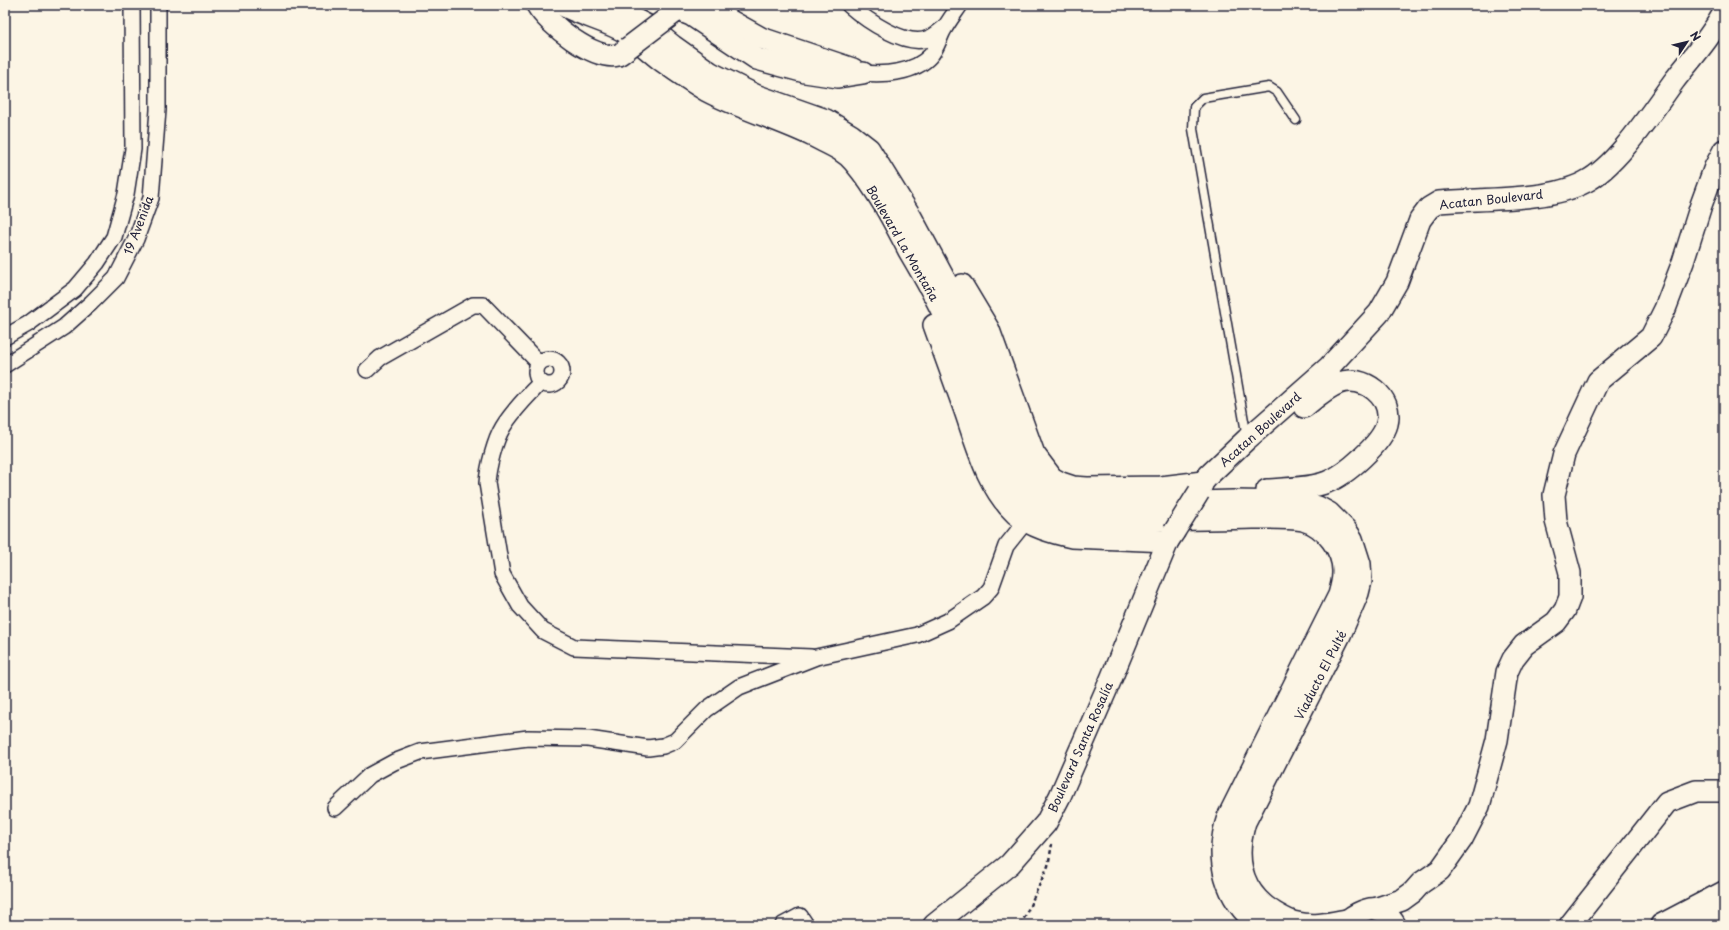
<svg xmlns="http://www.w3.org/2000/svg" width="1729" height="930" viewBox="0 0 1729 930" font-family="'Playpen Sans',sans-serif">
	<rect width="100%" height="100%" fill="#fcf5e5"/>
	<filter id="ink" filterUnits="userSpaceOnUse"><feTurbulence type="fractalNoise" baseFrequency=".025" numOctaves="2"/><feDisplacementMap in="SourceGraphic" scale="8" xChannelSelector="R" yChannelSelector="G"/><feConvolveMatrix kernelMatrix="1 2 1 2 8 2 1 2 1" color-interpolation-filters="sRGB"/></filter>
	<g filter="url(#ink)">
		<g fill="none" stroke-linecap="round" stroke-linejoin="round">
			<g stroke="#22223b" stroke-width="11">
				<path id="lane" d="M1247 438 1193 129 1194 107 1203 98 1269 87 1277 92 1296 120"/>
			</g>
			<g stroke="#22223b" stroke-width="18">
				<g id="street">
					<path d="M849 5C865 19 907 49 929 38 935 36 940 31 945 27"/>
					<path d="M863 73C884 75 915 73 930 56 936 50 939 39 943 31 948 22 954 14 960 5"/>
					<path d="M5 337 28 324 75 289 97 263 114 237 126 194 133 149 132 5"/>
					<circle cx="549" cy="372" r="13"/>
					<path d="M5 365 64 327 91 303 116 278 136 239 151 198 158 110V5"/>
					<path d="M367 370 380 358 473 305H483L539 363"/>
					<path d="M541 382C528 396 513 410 503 427 495 440 488 467 487 483L502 574 520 606 543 631 574 647 811 657"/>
					<path d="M335 808 370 775 394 762 420 752 528 738 588 739 648 748 663 746 675 741 707 709 739 687 816 657 917 635 948 621 983 597 991 588 1006 546 1026 521"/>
					<path d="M783 925 800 916 806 925"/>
				</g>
			</g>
			<g stroke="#22223b" stroke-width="24">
				<g id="secondary">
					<path d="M537 5C548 24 594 61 618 55 621 54 625 50 628 48"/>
					<path d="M562 5C583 16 607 21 627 33 639 41 650 52 662 61 676 71 692 82 707 91 741 109 778 119 813 136 828 144 843 149 854 162 877 189 893 220 909 251 922 273 935 295 945 318 961 352 974 386 986 420 993 439 997 460 1007 477 1015 491 1028 503 1042 511 1077 531 1122 522 1160 520 1191 519 1222 519 1253 518 1269 518 1287 517 1303 520 1325 526 1344 550 1343 573 1343 581 1341 588 1339 595L1228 817C1214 858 1225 899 1259 925"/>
					<path d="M607 5 648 26 673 46 711 73 755 95 826 120 851 135 869 149 911 217 968 323 982 358 1010 437 1025 470 1034 483 1048 494 1062 502 1092 505 1233 501 1299 502 1318 507 1329 513 1346 530 1352 539 1360 564 1361 581 1358 593 1340 635 1245 822C1234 859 1240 892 1275 913 1282 917 1290 922 1297 923 1314 927 1330 923 1346 920"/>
					<path d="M708 5 727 19 761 38 853 69"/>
					<path d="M674 13 681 11 691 15 757 59 805 72 838 77 863 73"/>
					<path d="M962 285 989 330 1034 454 1052 478 1061 483 1073 487 1087 488 1161 487 1203 482"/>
					<path d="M934 325C944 353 954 380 964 408 977 445 987 487 1016 514 1031 527 1054 533 1072 537L1168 541"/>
					<path d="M1267 490C1283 489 1314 488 1327 482 1346 475 1382 443 1387 424 1394 397 1363 374 1339 383 1326 388 1315 398 1304 407"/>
					<path d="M1199 492 1203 482 1209 475 1247 439 1329 367 1379 313 1397 282 1420 220 1429 208 1439 202C1481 198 1548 202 1585 182 1617 166 1652 111 1674 81 1691 59 1711 37 1724 12"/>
					<path d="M1375 909 1402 900 1413 892 1421 883 1440 870 1462 839 1479 806 1497 740 1507 672 1513 659 1524 645 1556 622 1565 610 1570 597V573L1556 521 1554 495 1564 454 1598 381 1651 337 1665 309 1683 262 1701 205 1715 167 1724 150"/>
					<path d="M934 925 1010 864 1046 823 1060 796 1111 679 1168 541 1174 532"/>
					<path d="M1344 925C1348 917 1367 907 1376 909 1384 911 1391 918 1395 925"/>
					<path d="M1570 925 1667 802 1696 791H1724"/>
					<path d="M1661 925 1724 892"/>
					<path d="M1697 925 1724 910"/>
				</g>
			</g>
			<path stroke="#22223b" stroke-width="2.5" stroke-dasharray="4 3" stroke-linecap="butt" d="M1021 925 1048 866 1052 844"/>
			<use href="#lane" stroke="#fcf5e5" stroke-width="8"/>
			<use href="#street" stroke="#fcf5e5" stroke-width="15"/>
			<use href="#secondary" stroke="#fcf5e5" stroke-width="21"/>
			<g stroke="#22223b" stroke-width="24" stroke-linecap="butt">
				<g id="secondary-bridge">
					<path d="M628 48 674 13"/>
					<path d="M1174 532 1199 492"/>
				</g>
			</g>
			<use href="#secondary-bridge" stroke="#fcf5e5" stroke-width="21"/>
		</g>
	</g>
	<g text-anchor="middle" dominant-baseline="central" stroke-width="3" stroke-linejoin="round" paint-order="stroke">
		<g font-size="12" fill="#22223b" stroke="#fcf5e5">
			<text transform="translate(1491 199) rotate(-6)">Acatan Boulevard</text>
			<text transform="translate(138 225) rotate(-69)">19 Avenida</text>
			<text transform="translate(903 243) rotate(60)">Boulevard La Montaña</text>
			<text transform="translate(1260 429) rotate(-42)">Acatan Boulevard</text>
			<text transform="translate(1320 675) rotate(-63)">Viaducto El Pulté</text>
			<text transform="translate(1080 747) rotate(-66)">Boulevard Santa Rosalía</text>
		</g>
	</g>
	<rect width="1729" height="930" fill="none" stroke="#fcf5e5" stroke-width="20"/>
	<rect x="10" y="10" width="1709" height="910" fill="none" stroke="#22223b" stroke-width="1.5" filter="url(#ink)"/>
	<g transform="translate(1687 42) rotate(55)" stroke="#fcf5e5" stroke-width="3" paint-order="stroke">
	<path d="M0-3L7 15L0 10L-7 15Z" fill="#22223b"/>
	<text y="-6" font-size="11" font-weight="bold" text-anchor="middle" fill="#22223b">N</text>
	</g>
</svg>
